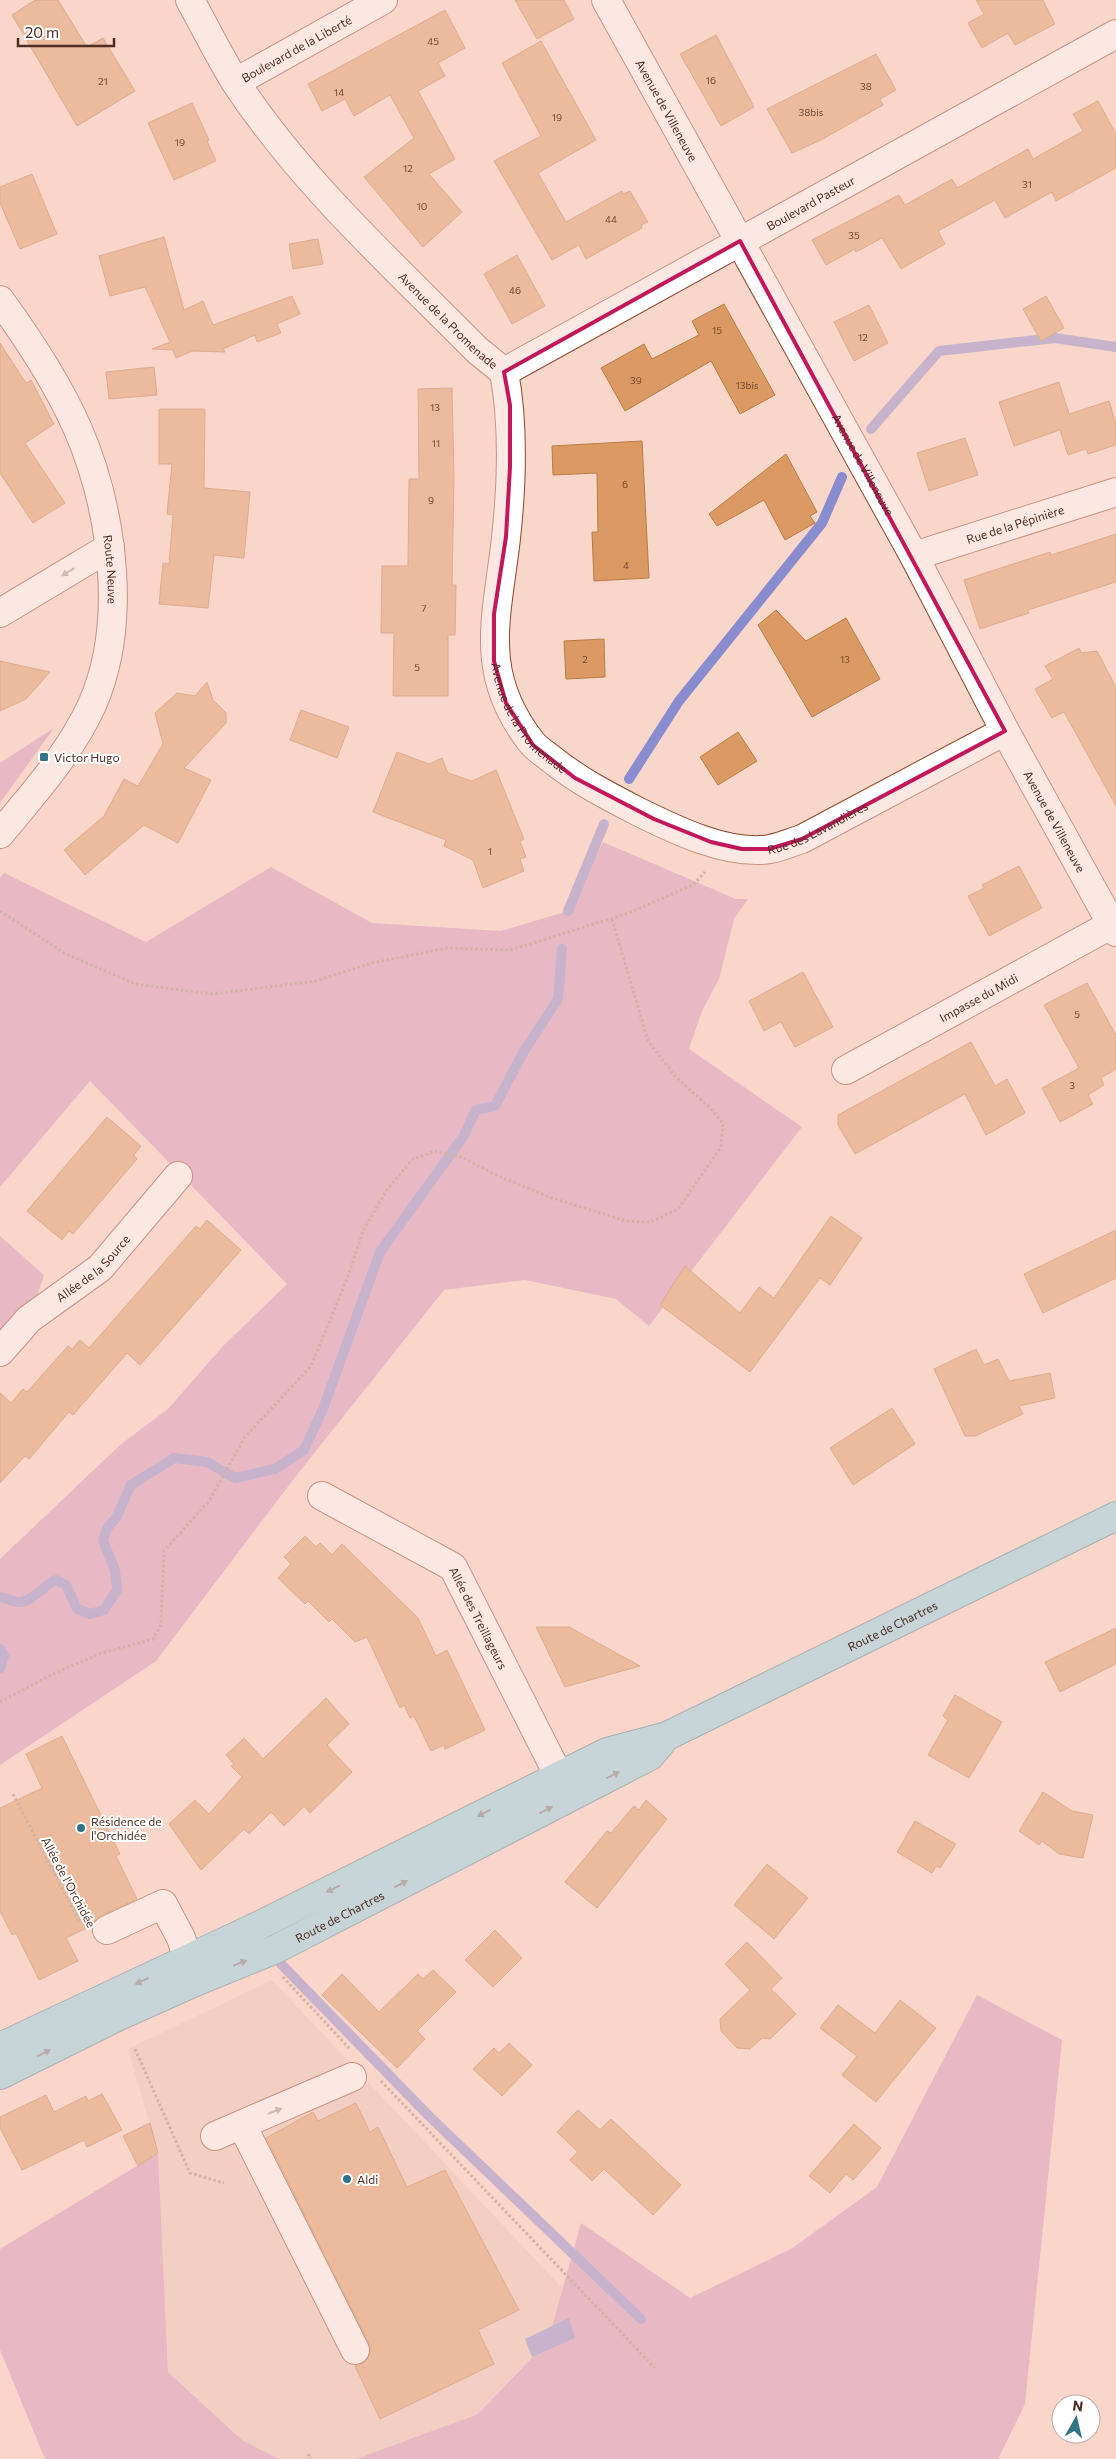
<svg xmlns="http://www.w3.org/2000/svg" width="1116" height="2459" viewBox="0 0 1116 2459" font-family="Commissioner,sans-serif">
	<rect width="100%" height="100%" fill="#f9d6ca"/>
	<path fill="#ebc7ba" d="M272 1980 563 2289 548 2341 478 2414 356 2459H279L242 2440 168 2372 158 2153 128 2049Z"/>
	<g fill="#d395be">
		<path d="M54 728 0 803V763Z"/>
		<path d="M603 842 736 899H748L734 919 719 979 702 1011 689 1049 802 1127 649 1326 616 1299 525 1280 444 1290 296 1476 156 1661 0 1765V1559L120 1445 169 1408 222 1347 287 1284 90 1081 0 1187V878L4 873 146 942 271 867 372 923 501 931 568 911Z"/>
		<path d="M0 1236 44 1275 29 1319 0 1352Z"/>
		<path d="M977 1995 1062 2040 1025 2404 998 2459H356L478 2414 548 2341 581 2223 690 2298 791 2249 877 2187Z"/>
		<path d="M158 2153 168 2372 242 2440 279 2459H45L0 2350V2249Z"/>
	</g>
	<path fill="#898dcf" d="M569 2318 575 2338 532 2357 525 2339Z"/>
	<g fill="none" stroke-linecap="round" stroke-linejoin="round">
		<g stroke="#898dcf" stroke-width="10">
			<path d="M871 429 939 351 1055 338 1116 347"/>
			<path d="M629 779 679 701 822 523 842 477"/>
			<path d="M568 911 604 824"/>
			<path d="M0 1597C6 1598 13 1602 19 1602 32 1602 43 1586 56 1580L66 1585 77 1609 90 1614 104 1610 117 1590 115 1570 103 1541 107 1528 116 1518 131 1485 174 1458 207 1462 235 1478 275 1469 304 1450 323 1409 380 1252 463 1137 476 1110 495 1106 524 1051 558 999 562 949"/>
			<path d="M0 1649 4 1656 0 1668"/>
			<path d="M281 1964 429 2116 641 2319"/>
		</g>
	</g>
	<g fill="#db9a64" stroke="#ba7c45">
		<path d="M35 0H58L87 47 103 38 135 91 77 126 12 15Z"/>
		<path d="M515 0H564L574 19 537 39Z"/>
		<path d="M976 0H1043L1055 24 1015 45 1008 33 982 48 968 23 984 14Z"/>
		<path d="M445 10 465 48 438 63 445 76 418 91 455 159 429 174 462 212 423 247 364 177 414 138 390 95 354 116 345 99 322 111 308 84Z"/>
		<path d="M716 35 754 107 721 126 680 54Z"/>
		<path d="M541 41 596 140 538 173 566 222 622 191 623 194 630 191 648 222 641 225 642 228 586 259 579 245 552 260 494 161 541 136 502 63Z"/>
		<path d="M876 54 896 90 880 99 883 105 821 140 792 153 767 109Z"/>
		<path d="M1098 101 1116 134V168L1056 201 1052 192 1005 218 995 200 938 231 945 244 901 269 882 238 856 252 855 249 826 265 812 240 899 195 905 205 952 179 957 188 1028 149 1033 159 1083 131 1073 114Z"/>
		<path d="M192 103 209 140 207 141 216 161 174 180 148 123Z"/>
		<path d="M32 174 57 234 20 249 0 203V187Z"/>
		<path d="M164 237 184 310 203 301 213 325 292 296 300 314 277 324 281 333 257 342 255 335 223 349 225 352 193 351 176 358 173 350 152 349 170 342 145 287 110 296 99 256Z"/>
		<path d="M318 239 323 264 293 269 289 244Z"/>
		<path d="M517 255 545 306 512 324 484 274Z"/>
		<path d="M1046 296 1064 328 1041 341 1023 309Z"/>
		<path d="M724 304 775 395 740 414 711 361 625 411 601 368 644 344 652 359 699 335 692 321Z"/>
		<path d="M869 305 888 343 854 361 834 322Z"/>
		<path d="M0 343 26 383 31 380 54 424 25 443 65 503 33 523 0 473Z"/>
		<path d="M154 367 157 395 109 399 106 372Z"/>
		<path d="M1059 382 1069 414 1109 401 1116 423V445L1088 454 1086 449 1068 455 1060 430 1014 446 999 402Z"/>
		<path d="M452 388 454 477 452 585H456L455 635H448V696H393L394 633H381L382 566H408L409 479H419L418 389Z"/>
		<path d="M159 409H205L204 488 250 492 244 558 214 555 208 608 159 604 163 563 169 564 173 515 167 514 172 464H159Z"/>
		<path d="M965 438 978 475 929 491 917 453Z"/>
		<path d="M642 441 649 578 594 581 592 532H598L597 473 553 475 552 446Z"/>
		<path d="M786 454 817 512 810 516 815 523 785 540 764 500 717 526 709 514Z"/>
		<path d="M1116 534V582L1028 610 1029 613 980 629 964 580 1050 552 1051 555Z"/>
		<path d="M776 610 806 641 846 618 880 679 812 717 758 625Z"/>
		<path d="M604 639 605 677 566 679 564 641Z"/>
		<path d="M1079 648 1081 653 1097 651 1116 687V806L1064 712 1052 718 1035 689 1053 679 1045 666Z"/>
		<path d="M0 661 50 672 26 699 0 711Z"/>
		<path d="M207 682 213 700 226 713V723L184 768 211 780 178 843 144 825 85 875 64 850 104 816 124 779 138 786 163 744 155 713 177 693 195 696Z"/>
		<path d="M301 710 349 727 337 758 290 740Z"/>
		<path d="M738 732 757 761 718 785 700 757Z"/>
		<path d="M397 752 429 764 442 758 448 773 472 781 496 770 524 839 520 841 526 857 520 859 524 871 483 888 473 860 444 846 446 840 373 812Z"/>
		<path d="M1019 866 1042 908 989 936 968 896 984 888 982 885Z"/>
		<path d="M803 972 833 1027 795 1047 781 1022 764 1031 749 1001Z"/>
		<path d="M1087 983 1116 1035V1069L1101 1078 1104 1085 1088 1095 1093 1104 1060 1122 1042 1088 1079 1068 1044 1005Z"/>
		<path d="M971 1042 995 1086 1007 1079 1025 1113 986 1135 965 1094 855 1154 838 1125V1115Z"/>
		<path d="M107 1117 141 1146 134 1155 137 1159 73 1234 69 1231 62 1240 27 1211Z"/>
		<path d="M831 1216 862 1238 830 1285 820 1278 750 1372 660 1305 685 1266 740 1313 759 1287 774 1298Z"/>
		<path d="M207 1220 241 1250 140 1365 127 1353 73 1415 69 1412 29 1459 25 1456 0 1483V1393L11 1403 23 1389 27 1392 68 1346 72 1349 80 1340 89 1348 196 1226 200 1229Z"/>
		<path d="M1116 1230V1278L1043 1313 1024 1274Z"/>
		<path d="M976 1349 984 1365 998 1359 1009 1381 1050 1373 1055 1398 1019 1406 1023 1414 975 1436H965L934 1369Z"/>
		<path d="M892 1408 915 1444 853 1485 830 1448Z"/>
		<path d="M305 1536 316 1547 320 1543 332 1555 342 1544 418 1618 436 1656 447 1650 485 1730 445 1749 444 1745 431 1751 414 1716 410 1718 404 1705 400 1708 367 1637 355 1642 332 1619 329 1622 308 1601 305 1604 278 1578 291 1564 284 1557Z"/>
		<path d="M536 1627H569L640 1666 565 1687Z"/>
		<path d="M1116 1628V1664L1060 1692 1045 1662Z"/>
		<path d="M955 1695 1002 1722 969 1778 928 1755 948 1720 943 1716Z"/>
		<path d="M326 1698 349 1724 327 1745 352 1772 310 1813 304 1806 284 1826 271 1812 249 1834 244 1829 201 1870 169 1824 195 1800 209 1814 242 1777 231 1766 234 1764 226 1755 244 1738 263 1759Z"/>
		<path d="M62 1736 120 1854 116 1856 137 1899 100 1916 93 1925 66 1938 78 1961 39 1980 16 1933 12 1935 0 1911V1808L42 1788 26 1754Z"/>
		<path d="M1043 1792 1072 1811 1093 1815 1083 1858 1059 1854 1042 1841 1039 1845 1019 1831Z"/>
		<path d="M646 1800 667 1819 597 1908 565 1882 607 1831 611 1833 634 1806 639 1810Z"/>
		<path d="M915 1821 956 1844 940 1868 936 1866 932 1873 897 1852Z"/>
		<path d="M767 1864 808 1898 774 1939 734 1905Z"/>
		<path d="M495 1930 522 1958 493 1987 465 1960Z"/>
		<path d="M747 1942 782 1978 771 1989 796 2014 770 2039 762 2038 750 2049 737 2048 721 2031 720 2019 750 1990 725 1964Z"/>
		<path d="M433 1970 456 1992 417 2031 425 2039 397 2068 322 1995 342 1974 379 2012 418 1974 423 1979Z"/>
		<path d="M900 2000 936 2028 876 2102 842 2075 857 2056 820 2028 838 2005 875 2033Z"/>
		<path d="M509 2043 532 2065 502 2096 473 2069 494 2048 499 2053Z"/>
		<path d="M102 2094 122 2130 87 2147 84 2140 22 2170 0 2128V2117L46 2095 54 2112 86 2096 88 2101Z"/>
		<path d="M356 2103 370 2132 378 2127 407 2187 445 2170 519 2310 478 2330 494 2364 380 2419 355 2366 362 2364 368 2358 371 2350 369 2343 266 2138 313 2112 318 2121Z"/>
		<path d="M578 2110 600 2130 611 2119 681 2185 653 2215 604 2169 592 2181 570 2160 578 2152 557 2132Z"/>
		<path d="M150 2123 158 2153 138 2166 123 2136Z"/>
		<path d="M854 2124 881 2148 853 2180 846 2174 830 2193 809 2176Z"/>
	</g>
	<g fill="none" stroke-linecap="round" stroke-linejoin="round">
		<g stroke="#8c452a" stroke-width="30">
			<g id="minor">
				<path id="s1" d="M190 0C205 27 219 56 236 83 302 183 393 265 477 350L504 372C514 425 512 483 506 538 497 618 477 673 532 743 537 749 544 753 550 758 577 780 606 795 637 811 673 829 728 856 770 849 781 847 792 842 802 839L1005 731"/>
				<path id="s2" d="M606 0 914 556 1005 731 1116 932"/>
				<path id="s3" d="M236 82 383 0"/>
				<path id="s4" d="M0 300C64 388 104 461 112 571 115 616 110 664 92 705 70 753 34 793 0 834"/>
				<path id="s5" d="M504 372 1116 34"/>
				<path id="s6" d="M914 556 1116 492"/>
				<path d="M0 613 110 547"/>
				<path id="s7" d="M846 1070 1116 922"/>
				<path id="s8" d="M0 1352 29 1319 100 1268 178 1176"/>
				<path id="s9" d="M322 1496 453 1567 569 1796"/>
				<path d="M107 1930 163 1904 181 1938 195 1982"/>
				<path d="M242 2125 355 2350"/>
				<path d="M215 2136 352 2077"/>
			</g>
		</g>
		<g stroke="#46889a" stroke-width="30">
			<g id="major">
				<path id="s10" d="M0 2047 260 1925 607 1752 667 1736 1116 1516"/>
				<path id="s11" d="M0 2075 119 2016 195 1982 276 1949 650 1756 661 1743"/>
			</g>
		</g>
		<g stroke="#a9877b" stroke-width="3" stroke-dasharray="2.5 2.5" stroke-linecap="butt">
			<path d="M0 911 64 953 135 984 213 994 315 981 372 963 447 948 510 950 626 914 693 885 705 872"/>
			<path d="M0 1702 55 1673 99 1654 153 1639 161 1625 164 1551 209 1501 245 1437 311 1366 347 1279 363 1231 388 1188 413 1159 436 1151 464 1158 496 1175 549 1197 626 1221 651 1222 678 1209 721 1147 723 1123 710 1108 675 1076 648 1041 612 919"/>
			<path d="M13 1794 79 1921"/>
			<path d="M283 1977 349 2048"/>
			<path d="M135 2049 190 2173 224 2183"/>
			<path d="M381 2081 655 2368"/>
			<path d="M308 2454 311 2459"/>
		</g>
		<use href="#minor" stroke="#fff" stroke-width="28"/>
		<use href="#major" stroke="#8dd4e9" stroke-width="28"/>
	</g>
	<defs><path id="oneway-solid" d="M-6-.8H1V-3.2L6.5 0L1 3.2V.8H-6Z" transform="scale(1.25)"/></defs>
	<g fill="#a79691">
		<use href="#oneway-solid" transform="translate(68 572) rotate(149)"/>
		<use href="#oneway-solid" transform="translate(275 2111) rotate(-22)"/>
	</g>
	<g fill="#6b797c">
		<use href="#oneway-solid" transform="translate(613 1775) rotate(-27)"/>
		<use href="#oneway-solid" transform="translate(546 1810) rotate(-27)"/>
		<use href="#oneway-solid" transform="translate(484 1813) rotate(153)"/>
		<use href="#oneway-solid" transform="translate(401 1884) rotate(-27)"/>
		<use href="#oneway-solid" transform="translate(333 1889) rotate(154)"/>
		<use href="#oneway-solid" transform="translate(240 1963) rotate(-22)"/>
		<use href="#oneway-solid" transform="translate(142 1981) rotate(155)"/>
		<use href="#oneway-solid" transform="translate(44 2053) rotate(-26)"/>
	</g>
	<path d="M0 0H1116V2459H0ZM740 241 1005 731 802 839 769 849H742L711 842 654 819 575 778 533 745 506 703 494 661V614L506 537 510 467V405L504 372Z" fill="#f9d6ca" fill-opacity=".55" fill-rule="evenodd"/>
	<path fill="none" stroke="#c2185b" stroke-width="4" stroke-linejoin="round" d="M740 241 1005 731 802 839 769 849H742L711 842 654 819 575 778 533 745 506 703 494 661V614L506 537 510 467V405L504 372Z"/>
	<g fill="#337387" stroke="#fff" stroke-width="2">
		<rect x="39" y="752" width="10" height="10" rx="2.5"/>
		<circle cx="81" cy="1828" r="5"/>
		<circle cx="347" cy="2179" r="5"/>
	</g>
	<g text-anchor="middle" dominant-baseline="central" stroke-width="4" stroke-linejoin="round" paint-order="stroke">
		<g font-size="10" fill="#724933">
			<text x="433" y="41">45</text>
			<text x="711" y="80">16</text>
			<text x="103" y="81">21</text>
			<text x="866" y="86">38</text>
			<text x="339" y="92">14</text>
			<text x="811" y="112">38bis</text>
			<text x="557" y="117">19</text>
			<text x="180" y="142">19</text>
			<text x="408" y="168">12</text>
			<text x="1027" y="184">31</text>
			<text x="422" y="206">10</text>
			<text x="611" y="219">44</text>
			<text x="854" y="235">35</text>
			<text x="515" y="290">46</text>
			<text x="717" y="330">15</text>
			<text x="863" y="337">12</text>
			<text x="636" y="380">39</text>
			<text x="747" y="385">13bis</text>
			<text x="435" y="407">13</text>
			<text x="436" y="443">11</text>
			<text x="625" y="484">6</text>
			<text x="431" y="500">9</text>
			<text x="626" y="565">4</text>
			<text x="424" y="608">7</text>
			<text x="585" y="659">2</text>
			<text x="845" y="659">13</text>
			<text x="417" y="667">5</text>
			<text x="490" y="851">1</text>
			<text x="1077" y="1014">5</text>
			<text x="1072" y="1085">3</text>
		</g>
		<g font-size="12" fill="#4f2e23" stroke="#fff">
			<text stroke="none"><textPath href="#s3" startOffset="69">Boulevard de la Liberté</textPath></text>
			<text stroke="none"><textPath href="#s2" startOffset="126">Avenue de Villeneuve</textPath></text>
			<text stroke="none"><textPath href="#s5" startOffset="350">Boulevard Pasteur</textPath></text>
			<text stroke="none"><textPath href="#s1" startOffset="414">Avenue de la Promenade</textPath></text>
			<text stroke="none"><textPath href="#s2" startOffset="531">Avenue de Villeneuve</textPath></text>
			<text stroke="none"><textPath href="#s6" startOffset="106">Rue de la Pépinière</textPath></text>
			<text stroke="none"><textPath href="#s4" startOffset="296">Route Neuve</textPath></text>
			<text stroke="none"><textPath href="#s1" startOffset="848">Avenue de la Promenade</textPath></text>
			<text stroke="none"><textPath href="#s2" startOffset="936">Avenue de Villeneuve</textPath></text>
			<text stroke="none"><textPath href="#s1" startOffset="1189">Rue des Lavandières</textPath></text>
			<text stroke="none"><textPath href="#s7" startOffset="151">Impasse du Midi</textPath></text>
			<text stroke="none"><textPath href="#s8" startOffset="126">Allée de la Source</textPath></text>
			<text stroke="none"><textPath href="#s9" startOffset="206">Allée des Treillageurs</textPath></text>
			<text stroke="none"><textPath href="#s10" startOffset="988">Route de Chartres</textPath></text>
			<text transform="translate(69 1882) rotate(62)">Allée de l'Orchidée</text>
			<text stroke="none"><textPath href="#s11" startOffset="375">Route de Chartres</textPath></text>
		</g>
		<g font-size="12" fill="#4f2e23" stroke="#fff" text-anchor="start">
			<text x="54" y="757">Victor Hugo</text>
			<text x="91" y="1821">Résidence de<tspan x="91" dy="14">l'Orchidée</tspan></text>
			<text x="357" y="2179">Aldi</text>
		</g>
	</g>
	<g transform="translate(1076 2419) rotate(8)"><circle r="24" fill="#ffffff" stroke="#b9aba7"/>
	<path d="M0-4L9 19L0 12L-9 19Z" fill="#337387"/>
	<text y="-8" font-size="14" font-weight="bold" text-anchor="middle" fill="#4f2e23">N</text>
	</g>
	<path d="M18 38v8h96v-8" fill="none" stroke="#4f2e23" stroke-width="2.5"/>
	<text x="25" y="38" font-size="15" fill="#4f2e23" stroke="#ffffff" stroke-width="4" paint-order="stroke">20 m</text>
</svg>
